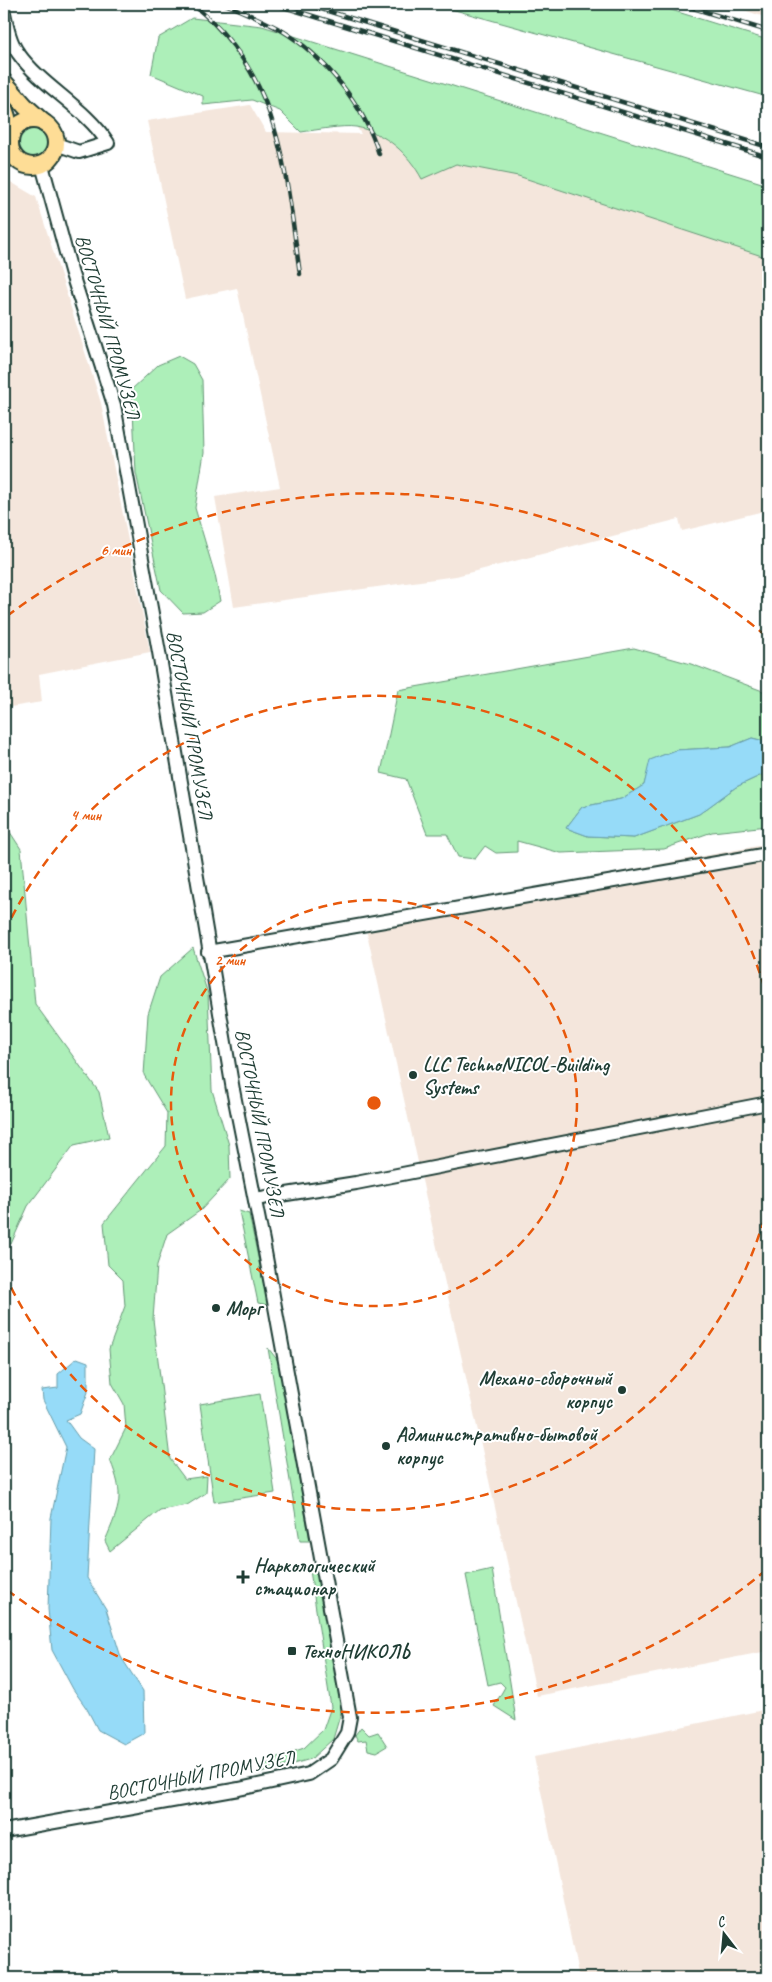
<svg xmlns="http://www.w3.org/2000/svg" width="772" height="1982" viewBox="0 0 772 1982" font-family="Caveat,sans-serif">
	<rect width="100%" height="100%" fill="#fff"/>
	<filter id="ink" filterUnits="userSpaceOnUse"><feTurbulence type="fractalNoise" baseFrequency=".02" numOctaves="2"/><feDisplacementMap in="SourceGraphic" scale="10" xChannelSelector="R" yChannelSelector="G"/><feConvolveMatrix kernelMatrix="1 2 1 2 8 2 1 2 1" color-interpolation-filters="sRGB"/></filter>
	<g filter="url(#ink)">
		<g fill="#f4e6dc">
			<path d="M725 4H768V18Z"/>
			<path d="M250 105 266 132 361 134 343 106 399 138 768 256V510L682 531 679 519 456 576 234 607 215 497 280 487 237 288 185 299 147 121Z"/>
			<path d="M4 178 36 197 101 403 150 652 39 674 42 702 4 708Z"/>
			<path d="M768 844V1651L537 1696 364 920Z"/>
			<path d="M768 1709V1978H579L534 1757Z"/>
		</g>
		<g fill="#adefb9" stroke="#669676">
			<path d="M433 4H652L768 40V97Z"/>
			<path d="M192 18 262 26 768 185V258L518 176 456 164 422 179C408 153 386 133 356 127 342 125 317 130 301 132L280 111 252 100 203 105V96L151 74 158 38Z"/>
			<circle cx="33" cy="144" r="19"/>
			<path d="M179 356 193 364 202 380 204 453 195 508 215 575 220 601 203 612 183 613 161 590 136 473 132 389 158 365Z"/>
			<path d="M634 648 691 664 768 693V742L752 738 730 747 676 750 651 760 644 785 621 799 582 807 566 828 588 836 634 838 699 814 736 787 768 772V826L712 832 664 849 561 853 517 841V852L496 853 485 846 475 859 458 857 447 834H427L406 779 381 773 398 690Z"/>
			<path d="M4 823 21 849 35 1004 99 1092 109 1137 74 1145 28 1206 11 1244 4 1241Z"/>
			<path d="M193 948 208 994 212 1090 229 1145 230 1179 201 1210 167 1234 157 1265 153 1319 170 1459 185 1479 207 1476 206 1493 187 1505 160 1510 110 1551 105 1541C120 1506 125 1496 110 1460L126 1428 124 1404 112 1383 109 1349 125 1306 123 1280 108 1265 104 1223 166 1146 167 1113 144 1075 148 1014 160 977Z"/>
			<path d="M239 1211 249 1214 268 1305 258 1303Z"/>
			<path d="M268 1348 279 1362 310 1541H300Z"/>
			<path d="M260 1394 275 1493 214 1502 200 1404Z"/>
			<path d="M309 1564 318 1573 342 1709 333 1739 311 1759 257 1774 272 1759 304 1748 323 1730 331 1707Z"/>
			<path d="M492 1569 516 1720 494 1706 505 1687 500 1682 488 1685 466 1575Z"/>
			<path d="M361 1727 369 1735 378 1732 387 1746 377 1752 368 1750 366 1740 358 1741 355 1735Z"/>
		</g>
		<g fill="#96dbf8" stroke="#669caa">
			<path d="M752 738 768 742V772L736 787 699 814 634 838 588 836 566 828 582 807 621 799 644 785 650 760 676 750 730 747Z"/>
			<path d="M77 1358 88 1362V1392L80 1414 66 1420 79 1438 94 1449 87 1578 106 1609 121 1657 143 1691 144 1733 124 1744 98 1730 87 1709 73 1689 52 1650 48 1609 51 1518 66 1447 43 1400 42 1390 58 1388V1374Z"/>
		</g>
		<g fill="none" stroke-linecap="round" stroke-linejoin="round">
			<g stroke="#1f3d34" stroke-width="16">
				<g id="minor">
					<path d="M4 13C7 27 10 42 18 53 43 88 84 106 108 143L79 152 56 144"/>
					<path d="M208 952 768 854"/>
					<path d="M255 1199 356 1183 768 1103"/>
					<path d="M4 1831 239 1789 309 1774 331 1759 347 1733 350 1717 263 1241 233 1090 159 652 114 405 71 271 42 165"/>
				</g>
			</g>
			<g stroke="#1f3d34" stroke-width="20">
				<g id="major">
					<path d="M4 82 25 106 45 124"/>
					<path d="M4 108 7 117 9 141"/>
					<circle cx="33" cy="143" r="23"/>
				</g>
			</g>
			<use href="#minor" stroke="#fff" stroke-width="12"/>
			<use href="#major" stroke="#fedd96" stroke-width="16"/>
			<g stroke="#1f3d34" stroke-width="4.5">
				<g id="rail">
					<path d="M192 4C281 74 285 170 300 274"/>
					<path d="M225 4C244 12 263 20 281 30 324 56 364 105 379 154"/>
					<path d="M274 4 768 157"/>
					<path d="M305 4 768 147"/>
					<path d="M680 4 768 31"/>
				</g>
			</g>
			<use href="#rail" stroke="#fff" stroke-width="2.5" stroke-dasharray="8" stroke-linecap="butt"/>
		</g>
	</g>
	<g fill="none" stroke="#e8590c" stroke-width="2.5" stroke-dasharray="9 6">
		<circle cx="374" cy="1103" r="203"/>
		<path d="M768 1205A407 407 0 0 1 5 1275M5 931A407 407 0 0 1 768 1001"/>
		<path d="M766 1570A610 610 0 0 1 7 1590M7 616A610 610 0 0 1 766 636"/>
	</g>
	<g fill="#1f3d34" stroke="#fff" stroke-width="2">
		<circle cx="413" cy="1075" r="5"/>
		<circle cx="216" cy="1308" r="5"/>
		<circle cx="622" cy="1390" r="5"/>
		<circle cx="386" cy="1446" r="5"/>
		<path d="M240.5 1569.5h5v5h5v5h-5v5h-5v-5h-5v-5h5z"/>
		<rect x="287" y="1646" width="10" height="10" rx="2.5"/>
	</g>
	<g text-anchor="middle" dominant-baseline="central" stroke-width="4" stroke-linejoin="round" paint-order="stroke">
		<g font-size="20" fill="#1f3d34" stroke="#fff">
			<text transform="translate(108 327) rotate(74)">ВОСТОЧНЫЙ ПРОМУЗЕЛ</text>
			<text transform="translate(190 725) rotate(80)">ВОСТОЧНЫЙ ПРОМУЗЕЛ</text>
			<text transform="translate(260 1123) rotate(79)">ВОСТОЧНЫЙ ПРОМУЗЕЛ</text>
			<text transform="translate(201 1775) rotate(-11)">ВОСТОЧНЫЙ ПРОМУЗЕЛ</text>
		</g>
		<g font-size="20" font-weight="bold" fill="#1f3d34" stroke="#fff" text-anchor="start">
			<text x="423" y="1064">LLC TechnoNICOL-Building<tspan x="423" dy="23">Systems</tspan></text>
			<text x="226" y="1308">Морг</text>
			<text x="612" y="1378" text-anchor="end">Механо-сборочный<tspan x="612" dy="23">корпус</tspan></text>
			<text x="396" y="1434">Административно-бытовой<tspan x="396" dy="23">корпус</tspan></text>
			<text x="254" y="1565">Наркологический<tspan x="254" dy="23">стационар</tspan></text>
			<text x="302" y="1651">ТехноНИКОЛЬ</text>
		</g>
	</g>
	<circle cx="374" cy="1103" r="8" fill="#e8590c" stroke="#fff" stroke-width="2.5"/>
	<g font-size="15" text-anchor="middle" font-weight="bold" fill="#e8590c" stroke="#fff" stroke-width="4" stroke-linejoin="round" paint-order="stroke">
		<text x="116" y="555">6 мин</text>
		<text x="86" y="820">4 мин</text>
		<text x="230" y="965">2 мин</text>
	</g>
	<rect width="772" height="1982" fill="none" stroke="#fff" stroke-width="20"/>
	<rect x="10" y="10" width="752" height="1962" fill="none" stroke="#1f3d34" stroke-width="2" filter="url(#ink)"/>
	<g transform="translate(724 1934) rotate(344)" stroke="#ffffff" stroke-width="4" paint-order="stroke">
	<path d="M0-4L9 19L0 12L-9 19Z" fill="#1f3d34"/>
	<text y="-8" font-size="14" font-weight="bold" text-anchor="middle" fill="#1f3d34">С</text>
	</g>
</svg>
